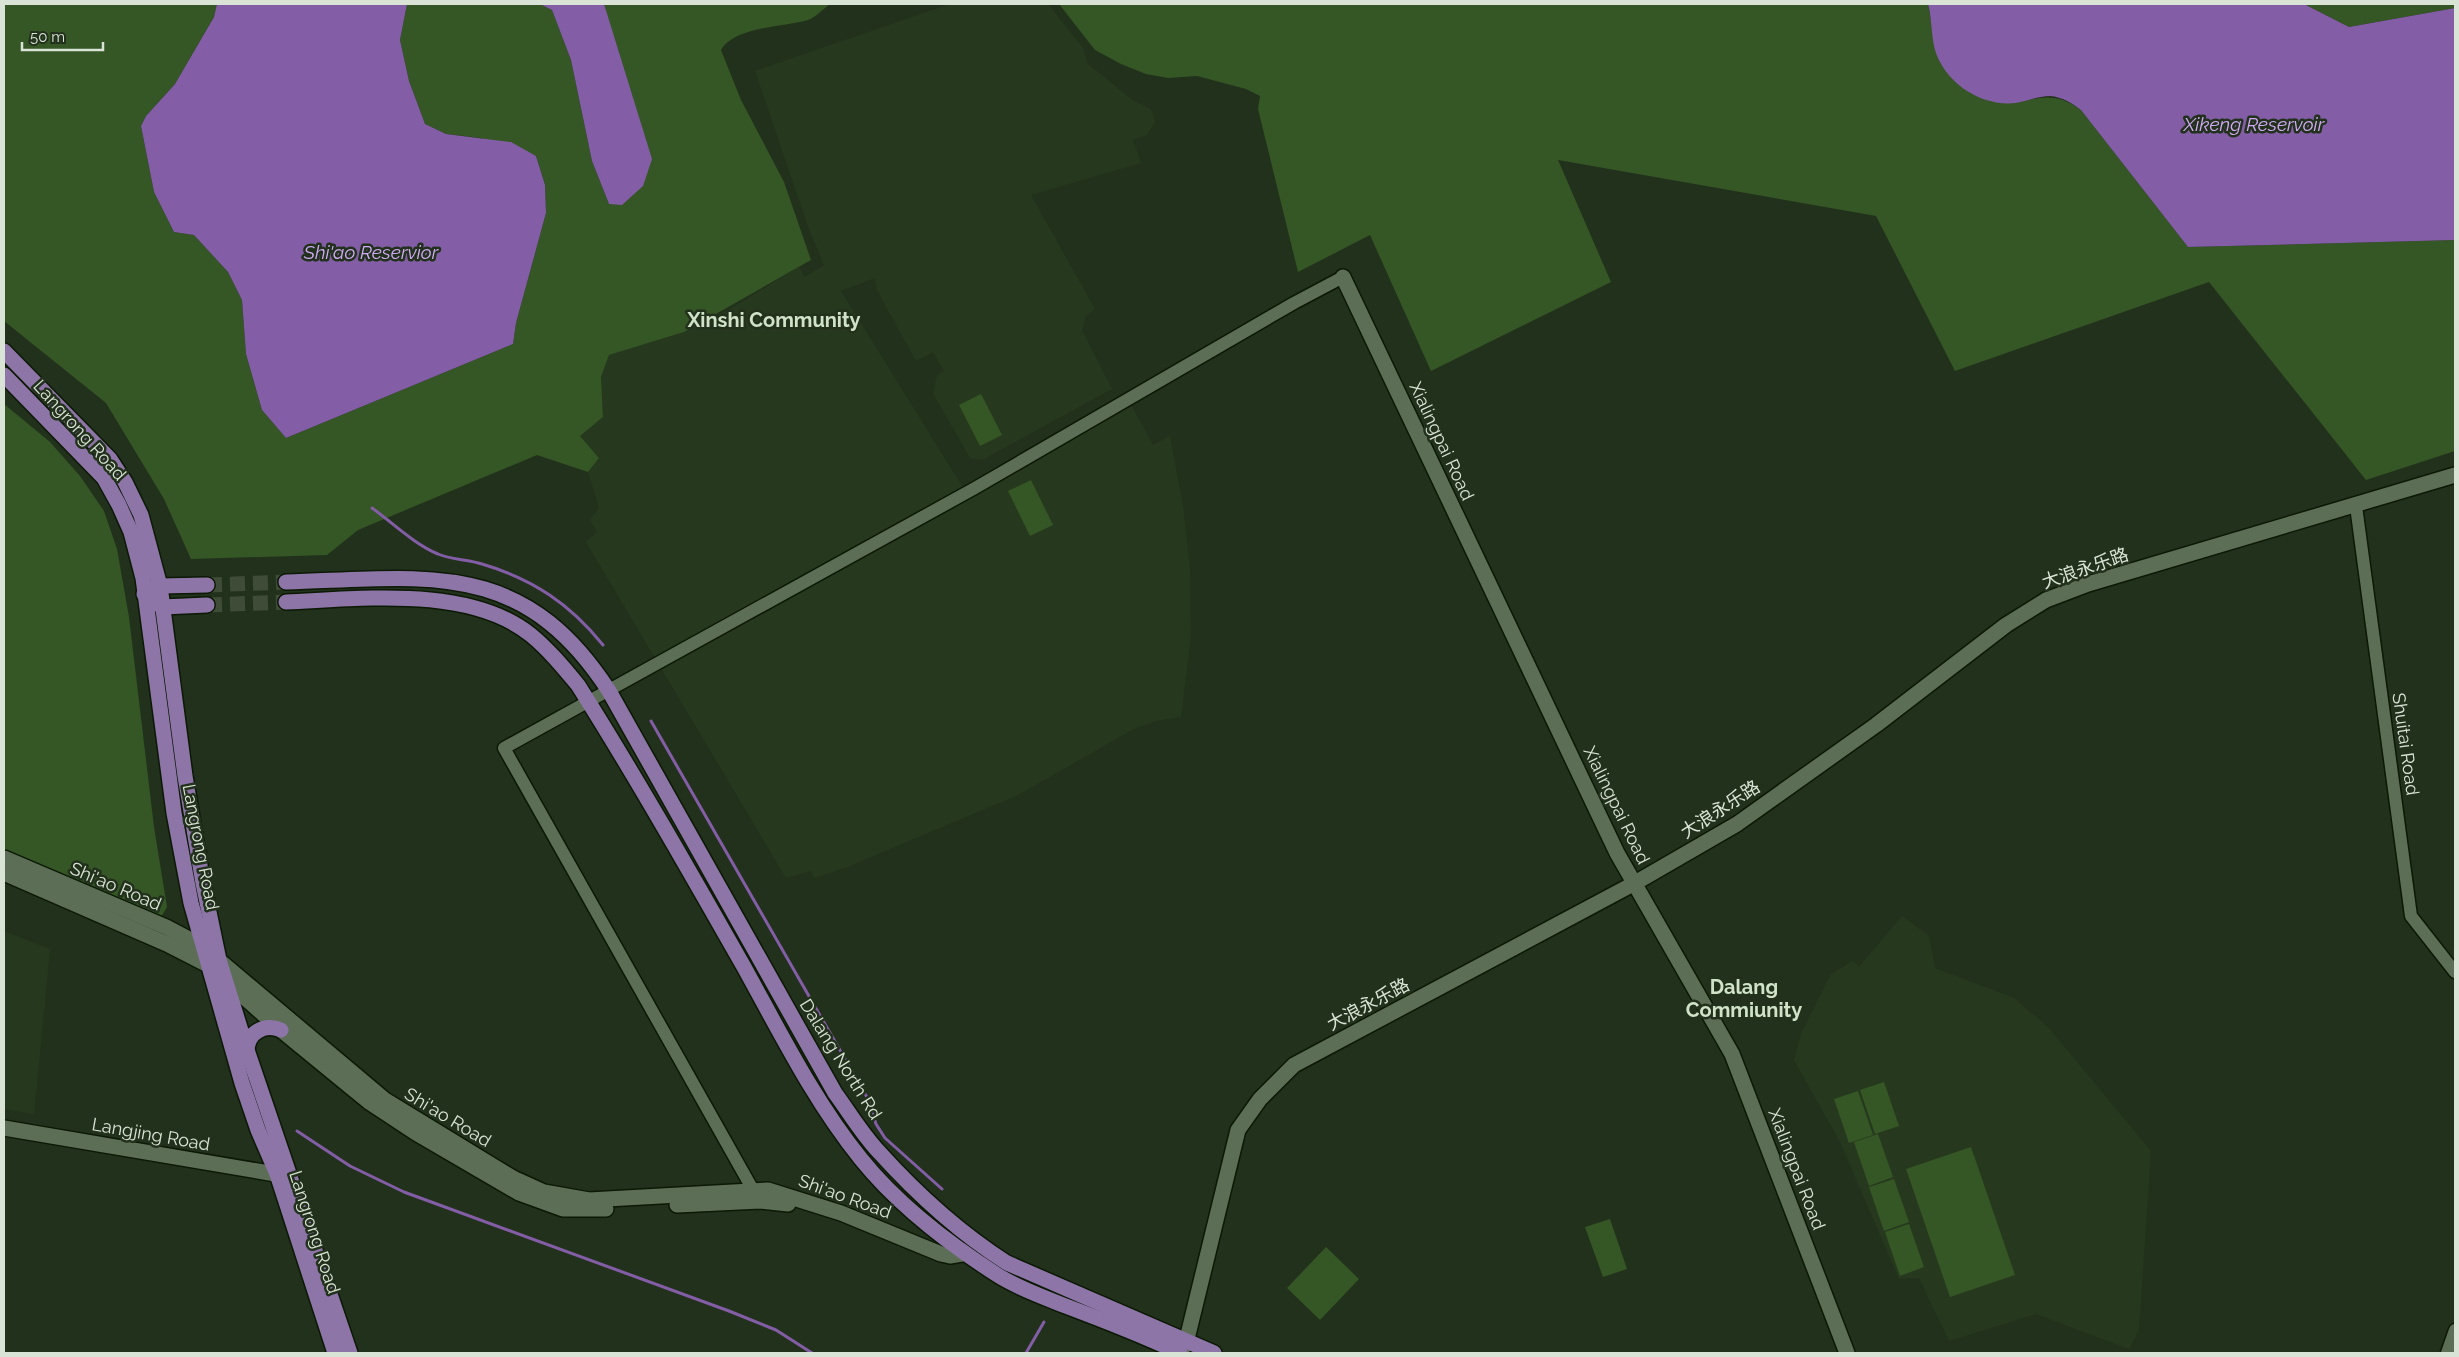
<svg xmlns="http://www.w3.org/2000/svg" width="2459" height="1357" viewBox="0 0 2459 1357" font-family="Raleway,'Noto Sans SC',sans-serif">
	<rect width="100%" height="100%" fill="#22311c"/>
	<g fill="#26391e">
		<path d="M950 4H1048L1083 48 1088 64 1134 101 1151 109 1155 122 1147 135 1133 140 1141 163 1031 195 1095 309 1086 316 1082 330 1112 389 982 460 970 458 933 393 937 375 944 371 933 352 916 361 877 290 875 278 841 291 965 491 1128 399 1153 445 1170 436 1183 506 1190 570 1191 635 1181 717 1155 721 1132 730 1018 795 845 868 814 878 811 871 786 878 586 542 597 532 590 520 599 508 588 472 599 458 580 436 603 417 601 377 609 355 684 332 733 307 799 267 805 277 824 265 809 229 755 71Z"/>
		<path d="M1902 916 1929 936 1935 968 2014 998 2048 1027 2151 1151 2139 1330 2129 1349 2036 1314 1949 1341 1919 1278 1899 1279 1840 1142 1794 1060 1801 1034 1831 974 1853 961 1859 967Z"/>
		<path d="M4 931 50 949 34 1114 4 1109Z"/>
	</g>
	<g fill="#355625">
		<path d="M4 4H217L214 17 175 84 146 116 141 126 154 192 174 232 194 235 228 272 242 300 246 354 262 410 286 438 513 344 516 323 546 213 545 185 536 156 481 138 446 134 425 124 409 81 400 40 407 4H540L552 10 571 60 592 161 609 204 606 11 604 4H830C823 9 816 17 808 20 785 27 735 26 721 50L741 100 784 182 811 260 684 332 609 355 601 377 603 417 580 436 599 458 588 472 537 455 358 530 327 555 191 559 164 499 106 403 4 321Z"/>
		<path d="M1059 4H1928L1933 33 2014 103C2043 97 2056 92 2081 110L2188 247 2455 240V451L2366 480 2209 282 1955 371 1876 216 1558 160 1611 282 1431 371 1370 235 1298 272 1258 109 1260 96 1246 89 1197 76 1168 78 1146 74 1121 64 1095 50Z"/>
		<path d="M2304 4H2455V8L2349 27Z"/>
		<path d="M981 394 1002 435 980 446 959 405Z"/>
		<path d="M4 404 50 442 80 476 104 511 117 549 129 617 154 827 167 907 161 917H157L4 850Z"/>
		<path d="M1031 480 1053 525 1030 536 1008 491Z"/>
		<path d="M1884 1082 1899 1126 1875 1134 1860 1090Z"/>
		<path d="M1858 1091 1873 1135 1849 1143 1834 1099Z"/>
		<path d="M1878 1134 1893 1177 1869 1186 1854 1142Z"/>
		<path d="M1971 1147 2015 1275 1950 1297 1906 1169Z"/>
		<path d="M1894 1179 1909 1222 1884 1231 1869 1187Z"/>
		<path d="M1610 1219 1627 1269 1603 1277 1585 1227Z"/>
		<path d="M1909 1224 1924 1267 1900 1276 1885 1232Z"/>
		<path d="M1326 1247 1359 1279 1320 1320 1287 1288Z"/>
	</g>
	<g fill="#835da6">
		<path d="M217 4H407L400 40 409 81 425 124 446 134 511 142 536 156 545 185 546 213 516 323 513 344 286 438 262 410 246 354 242 300 228 272 194 235 174 232 154 192 141 126 146 116 175 84 214 17Z"/>
		<path d="M540 4H604L652 159 643 186 622 205 609 204 592 161 571 60 552 10Z"/>
		<path d="M1928 4H2304L2349 27 2455 8V240L2188 247 2081 110C2072 103 2062 97 2050 96 2039 96 2027 101 2016 103 1981 107 1945 83 1935 50 1931 35 1932 19 1928 4Z"/>
	</g>
	<g fill="none" stroke-linecap="round" stroke-linejoin="round">
		<g stroke="#835da6" stroke-width="3">
			<path d="M372 508C393 523 414 544 438 554 451 560 468 559 482 564 533 579 570 604 603 645"/>
			<path d="M651 721 868 1099 876 1124 885 1138 942 1189"/>
			<path d="M297 1131 350 1166 404 1192 729 1311 776 1330 812 1353"/>
			<path d="M1026 1353 1044 1322"/>
		</g>
		<g stroke="#3e4c38" stroke-width="15" stroke-dasharray="15 8" stroke-linecap="butt">
			<path d="M207 585 286 582"/>
			<path d="M207 605 286 602"/>
		</g>
		<g stroke="#0b1905" stroke-width="15">
			<g id="street">
				<path d="M2356 506 2411 916 2455 972"/>
				<path d="M757 1197 504 748 975 488 1294 303 1343 277"/>
				<path d="M2447 1353 2455 1330"/>
			</g>
		</g>
		<g stroke="#0b1905" stroke-width="18">
			<g id="secondary">
				<path d="M1343 277 1617 853 1732 1054 1847 1353"/>
				<path d="M4 858 166 927 202 946 385 1100 513 1178 544 1192 589 1200 768 1190 841 1213 941 1254 950 1256 962 1254V1251"/>
				<path d="M4 873 167 944 208 965 281 1030 369 1102 416 1133 519 1193 563 1209H606"/>
				<path d="M4 1128 287 1176"/>
				<path d="M677 1205 760 1201 788 1204"/>
				<path d="M1180 1352 1186 1343 1238 1130 1260 1099 1294 1065 1635 883 1737 824 1876 725 2006 625 2046 600 2088 584 2455 475"/>
			</g>
		</g>
		<g stroke="#0b1905" stroke-width="18">
			<g id="primary">
				<path d="M4 351 110 459 125 482 141 515 160 586 185 776 203 883 219 960 247 1050 350 1353"/>
				<path d="M4 375 104 478 119 505 131 532 143 578 174 813 191 903 242 1083 258 1130 277 1174 335 1353"/>
				<path d="M286 582C427 578 522 557 609 691L835 1093C849 1112 862 1134 879 1152 916 1193 960 1233 1007 1263L1214 1353"/>
				<path d="M286 602C360 599 469 585 531 635 549 650 563 667 578 685 636 777 690 872 744 967 780 1032 814 1101 861 1159 898 1205 949 1244 999 1276 1020 1289 1041 1296 1063 1305 1103 1320 1142 1335 1180 1353"/>
				<path d="M207 605 162 607 144 594 160 586 207 585"/>
				<path d="M247 1050C248 1032 265 1023 281 1030"/>
			</g>
		</g>
		<use href="#street" stroke="#5d6e56" stroke-width="12"/>
		<use href="#secondary" stroke="#5d6e56" stroke-width="15"/>
		<use href="#primary" stroke="#8e75a8" stroke-width="15"/>
	</g>
	<g text-anchor="middle" dominant-baseline="central" stroke-width="5" stroke-linejoin="round" paint-order="stroke">
		<g font-size="18" fill="#dae4d6" stroke="#22311c">
			<text transform="translate(80 430) rotate(48)">Langrong Road</text>
			<text transform="translate(1442 441) rotate(65)">Xialingpai Road</text>
			<text transform="translate(2085 568) rotate(-19)">大浪永乐路</text>
			<text transform="translate(2406 744) rotate(82)">Shuitai Road</text>
			<text transform="translate(1617 805) rotate(64)">Xialingpai Road</text>
			<text transform="translate(1720 809) rotate(-33)">大浪永乐路</text>
			<text transform="translate(201 847) rotate(79)">Langrong Road</text>
			<text transform="translate(116 886) rotate(23)">Shi'ao Road</text>
			<text transform="translate(1368 1004) rotate(-28)">大浪永乐路</text>
			<text transform="translate(841 1059) rotate(58)">Dalang North Rd</text>
			<text transform="translate(448 1117) rotate(31)">Shi'ao Road</text>
			<text transform="translate(151 1134) rotate(10)">Langjing Road</text>
			<text transform="translate(1797 1169) rotate(69)">Xialingpai Road</text>
			<text transform="translate(845 1196) rotate(20)">Shi'ao Road</text>
			<text transform="translate(315 1232) rotate(72)">Langrong Road</text>
		</g>
		<g font-size="19" font-style="italic" fill="#d3abfa" stroke="#22311c">
			<text x="2254" y="124">Xikeng Reservoir</text>
			<text x="371" y="252">Shi'ao Reservior</text>
		</g>
		<g font-size="20" font-weight="bold" fill="#d0e3c8" stroke="#22311c">
			<text x="774" y="320">Xinshi Community</text>
			<text x="1744" y="987">Dalang<tspan x="1744" dy="23">Commiunity</tspan></text>
		</g>
	</g>
	<rect width="2459" height="1357" fill="none" stroke="#dae4d6" stroke-width="10"/>
	<path d="M22 42v8h81v-8" fill="none" stroke="#dae4d6" stroke-width="2.5"/>
	<text x="30" y="42" font-size="15" fill="#dae4d6" stroke="#22311c" stroke-width="4" paint-order="stroke">50 m</text>
</svg>
